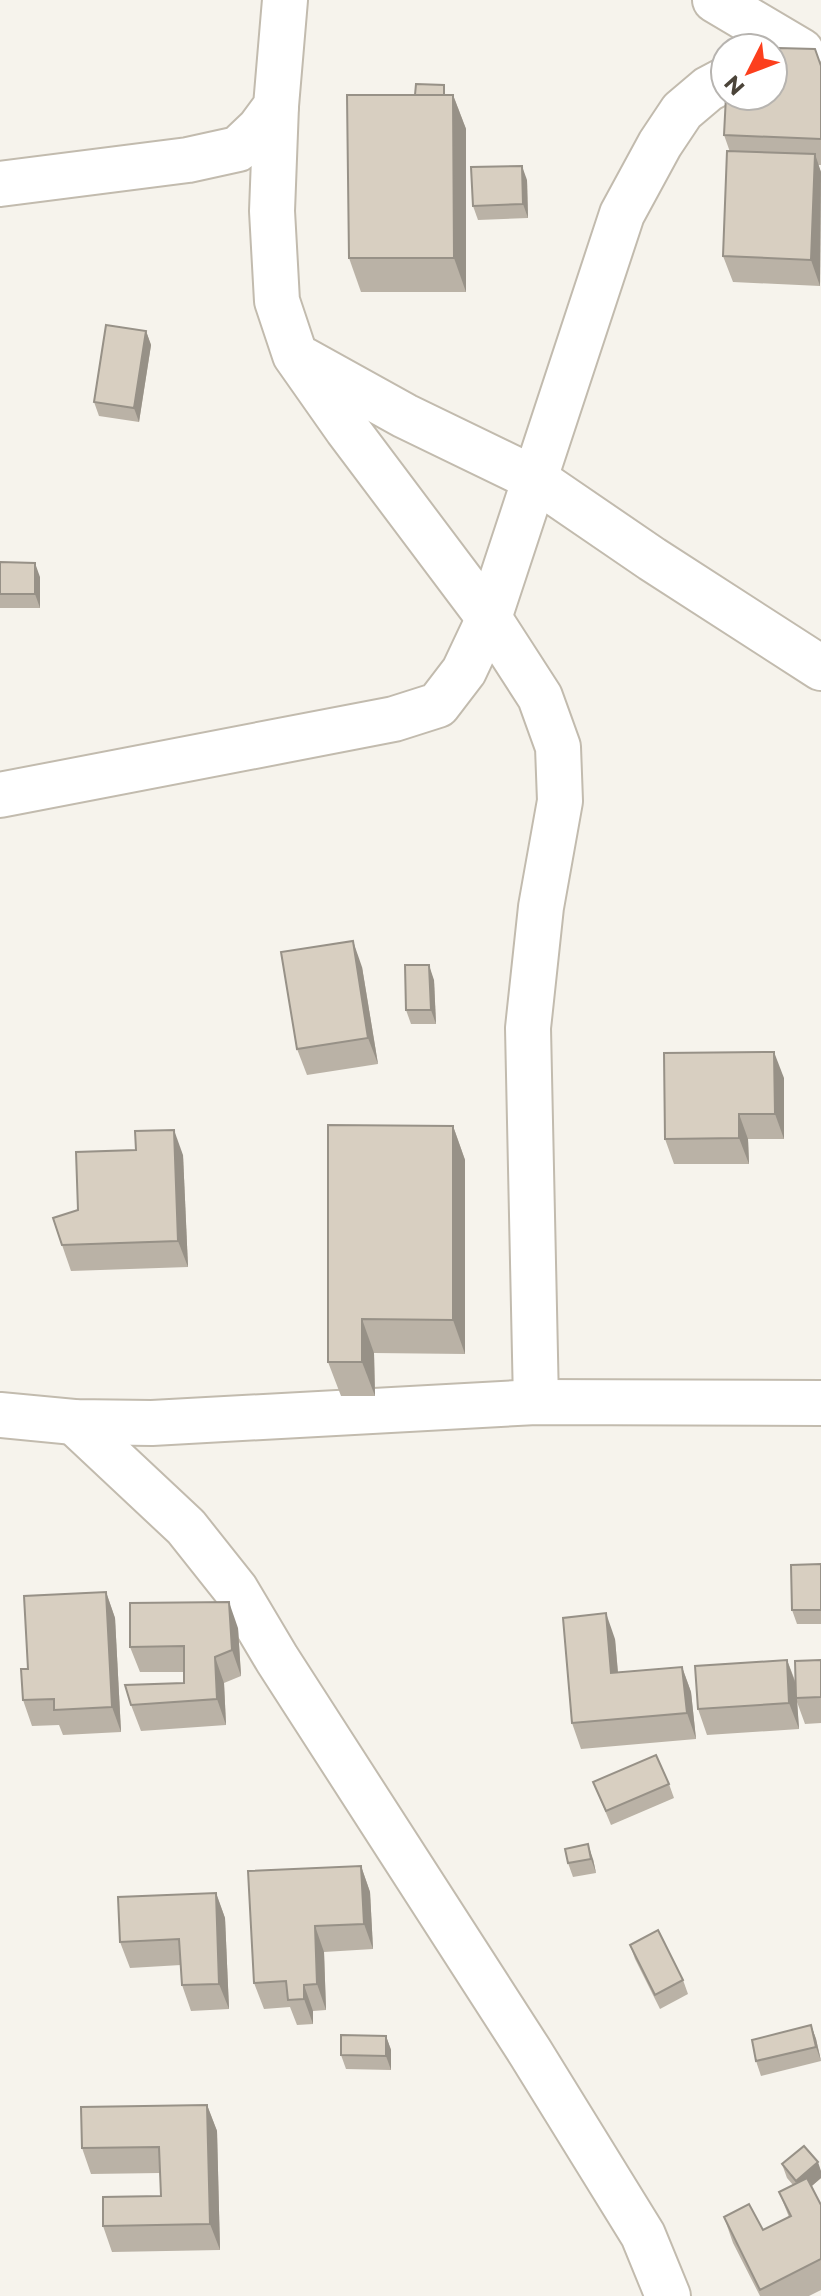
<svg xmlns="http://www.w3.org/2000/svg" width="821" height="2296" viewBox="0 0 821 2296" font-family="Montserrat,sans-serif">
	<rect width="100%" height="100%" fill="#f6f3ec"/>
	<g fill="none" stroke-linecap="round" stroke-linejoin="round">
		<g stroke="#c2bbae" stroke-width="48">
			<g id="minor">
				<path d="M715 0 801 51"/>
				<path d="M276 106 272 211 277 301 295 355 347 429 489 618 540 697 558 747 560 801 541 907 528 1028 536 1402"/>
				<path d="M0 184 188 160 238 149 259 129 276 106 285 0"/>
				<path d="M304 360 405 416 535 479 652 559 821 668"/>
				<path d="M0 795 394 719 438 705 464 671 489 618 622 214 660 144 682 111 708 89 725 80"/>
				<path d="M0 1415 74 1422 152 1423 536 1402 821 1403"/>
				<path d="M74 1422 186 1527 236 1590 277 1659 530 2052 643 2235 668 2296"/>
			</g>
		</g>
		<use href="#minor" stroke="#fff" stroke-width="44"/>
	</g>
	<g fill="#bab2a6">
		<path d="M821 65V165H818L821 172 820 286 733 282 723 256 730 152 724 135Z"/>
		<path d="M448 95H453L466 129V292H361L349 258Z"/>
		<path d="M527 180 528 218 478 220 473 206Z"/>
		<path d="M146 331 151 345 139 422 99 416 94 402Z"/>
		<path d="M0 562 40 577V608H0Z"/>
		<path d="M362 967 378 1064 307 1075 297 1049Z"/>
		<path d="M434 980 436 1024H411L406 1010Z"/>
		<path d="M784 1078V1139H748L749 1164H674L665 1139Z"/>
		<path d="M453 1126 465 1160V1354L374 1353 375 1396H341L328 1362Z"/>
		<path d="M136 1150 183 1155 188 1267 71 1271 62 1245 78 1210Z"/>
		<path d="M821 1564V1624H797L792 1610Z"/>
		<path d="M106 1592 115 1618 121 1732 63 1735 59 1725 32 1726 23 1700 28 1669Z"/>
		<path d="M238 1628 241 1676 224 1683 226 1725 141 1731 131 1705 184 1683V1672H140L130 1647Z"/>
		<path d="M615 1639 618 1672 682 1667 691 1692 696 1739 581 1749 572 1723Z"/>
		<path d="M787 1660 796 1683 821 1660V1723L805 1724 797 1702 799 1729 707 1735 698 1709Z"/>
		<path d="M593 1782 669 1784 674 1798 611 1825Z"/>
		<path d="M593 1859 596 1873 573 1877 568 1863Z"/>
		<path d="M361 1866 370 1892 373 1949 324 1952 326 2010 313 2011V2024L297 2025 290 2007 264 2009 254 1983Z"/>
		<path d="M216 1893 225 1918 229 2009 191 2011 182 1985 181 1965 130 1968 120 1942Z"/>
		<path d="M630 1945 683 1980 688 1994 660 2009 635 1959Z"/>
		<path d="M811 2025 816 2039 821 2061 761 2076 756 2061Z"/>
		<path d="M386 2036 391 2050V2070L346 2069 341 2055Z"/>
		<path d="M207 2105 217 2131 220 2250 112 2252 103 2226 161 2196 160 2173 91 2174 82 2148Z"/>
		<path d="M782 2164 821 2171V2178L812 2186 821 2205V2290L809 2296H760L733 2243 724 2217 763 2230 789 2217 779 2192 793 2185 787 2178Z"/>
	</g>
	<g fill="#979187">
		<path d="M453 95 466 129V292L454 258Z"/>
		<path d="M815 154 821 172 820 286 811 260Z"/>
		<path d="M522 166 527 180 528 218 523 204Z"/>
		<path d="M146 331 151 345 139 422 134 408Z"/>
		<path d="M35 563 40 577V608L35 594Z"/>
		<path d="M353 941 362 967 378 1064 368 1038Z"/>
		<path d="M429 965 434 980 436 1024 431 1010Z"/>
		<path d="M774 1052 784 1078V1139L775 1114Z"/>
		<path d="M739 1114 748 1139 749 1164 739 1138Z"/>
		<path d="M453 1126 465 1160V1354L453 1320Z"/>
		<path d="M174 1130 183 1155 188 1267 178 1241Z"/>
		<path d="M362 1319 374 1353 375 1396 362 1362Z"/>
		<path d="M106 1592 115 1618 121 1732 112 1707Z"/>
		<path d="M229 1602 238 1628 241 1676 232 1650Z"/>
		<path d="M606 1613 615 1639 620 1698 611 1673Z"/>
		<path d="M215 1657 224 1683 226 1725 217 1699Z"/>
		<path d="M787 1660 796 1685 799 1729 789 1703Z"/>
		<path d="M682 1667 691 1692 696 1739 687 1713Z"/>
		<path d="M588 1844 593 1859 596 1873 591 1859Z"/>
		<path d="M361 1866 370 1892 373 1949 364 1924Z"/>
		<path d="M216 1893 225 1918 229 2009 219 1984Z"/>
		<path d="M315 1926 324 1952 326 2010 317 1984Z"/>
		<path d="M304 1985 313 2011V2024L304 1999Z"/>
		<path d="M811 2025 816 2039 821 2061 816 2047Z"/>
		<path d="M386 2036 391 2050V2070L386 2056Z"/>
		<path d="M207 2105 217 2131 220 2250 210 2224Z"/>
		<path d="M818 2162 821 2171V2178L801 2195 796 2181Z"/>
	</g>
	<g fill="#d8cfc1" stroke="#979187" stroke-width="2">
		<path d="M778 48 815 49 821 66V139L724 135 726 96H773V53Z"/>
		<path d="M416 84 444 85V95H415Z"/>
		<path d="M347 95H453L454 258H349Z"/>
		<path d="M727 151 815 154 811 260 723 256Z"/>
		<path d="M522 166 523 204 473 206 471 167Z"/>
		<path d="M106 325 146 331 134 408 94 402Z"/>
		<path d="M0 562 35 563V594H0Z"/>
		<path d="M353 941 368 1038 297 1049 281 952Z"/>
		<path d="M405 965H429L431 1010H406Z"/>
		<path d="M774 1052 775 1114H739V1138L665 1139 664 1053Z"/>
		<path d="M328 1125 453 1126V1320L362 1319V1362H328Z"/>
		<path d="M174 1130 178 1241 62 1245 53 1218 78 1210 76 1152 136 1150 135 1131Z"/>
		<path d="M821 1564V1610H792L791 1565Z"/>
		<path d="M106 1592 112 1707 54 1710V1699L23 1700 21 1669H28L24 1596Z"/>
		<path d="M229 1602 232 1650 215 1657 217 1699 131 1705 125 1685 184 1683V1646L130 1647V1603Z"/>
		<path d="M606 1613 611 1673 682 1667 687 1713 572 1723 563 1618Z"/>
		<path d="M787 1660 789 1703 698 1709 695 1666Z"/>
		<path d="M821 1660V1697L796 1698 795 1661Z"/>
		<path d="M656 1755 669 1784 606 1811 593 1782Z"/>
		<path d="M588 1844 591 1859 568 1863 565 1849Z"/>
		<path d="M361 1866 364 1924 315 1926 317 1984 304 1985V1999L288 2000 286 1981 254 1983 248 1871Z"/>
		<path d="M216 1893 219 1984 182 1985 179 1939 120 1942 118 1897Z"/>
		<path d="M658 1930 683 1980 655 1995 630 1945Z"/>
		<path d="M811 2025 816 2047 756 2061 752 2040Z"/>
		<path d="M341 2035 386 2036V2056L341 2055Z"/>
		<path d="M207 2105 210 2224 103 2226V2197L161 2196 159 2147 82 2148 81 2107Z"/>
		<path d="M804 2146 818 2162 796 2181 782 2164Z"/>
		<path d="M807 2178 821 2205V2259L760 2290 724 2217 749 2204 763 2230 791 2216 779 2192Z"/>
	</g>
	<g transform="translate(749 72) rotate(228)"><circle r="38" fill="#ffffff" stroke="#b7b4b0" stroke-width="2"/>
	<path d="M0-6L14 30L0 20L-14 30Z" fill="#fc3f1d"/>
	<text y="-12" font-size="22" font-weight="bold" text-anchor="middle" fill="#4b4439">N</text>
	</g>
</svg>
